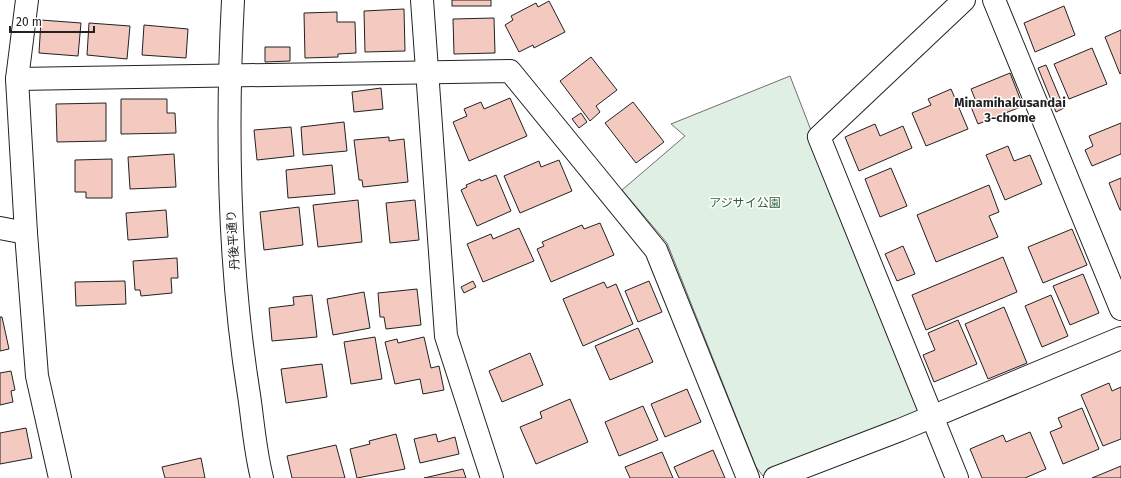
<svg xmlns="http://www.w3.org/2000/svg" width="1121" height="478" viewBox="0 0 1121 478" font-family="'Fira Sans','Noto Sans JP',sans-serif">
	<rect width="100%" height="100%" fill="#fff"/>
	<path fill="#e0efe3" stroke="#6f6f6f" d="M790 76 920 412 763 476 756 467 667 243 622 190 685 136 671 124Z"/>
	<g fill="#f3c9c0" stroke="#222">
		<rect x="452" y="0" width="39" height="6"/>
		<path d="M549 1 565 32 534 48 533 45 519 52 505 25 513 20 511 16 536 3 538 7Z"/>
		<path d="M1064 6 1075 35 1035 52 1024 23Z"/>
		<path d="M404 9 405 51 365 52 364 11Z"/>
		<path d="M337 12V22H355L356 53 338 54V57L305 58 304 13Z"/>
		<path d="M494 18 495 53 454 54 453 19Z"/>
		<path d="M41 20 81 23 78 56 39 53Z"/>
		<path d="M89 23 130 26 127 59 87 55Z"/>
		<path d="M144 25 188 29 186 58 142 55Z"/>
		<path d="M1121 30V73L1120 74 1105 37Z"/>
		<path d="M265 47H290V61L265 62Z"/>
		<path d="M1092 48 1107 84 1069 99 1054 64Z"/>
		<path d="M591 57 617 90 596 106 600 112 590 121 560 81Z"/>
		<path d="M1046 65 1064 108 1056 112 1038 68Z"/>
		<path d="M1010 73 1023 106 978 124 969 102 975 99 971 89Z"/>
		<path d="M381 88 383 109 354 112 352 92Z"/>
		<path d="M951 89 968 129 926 146 912 113 931 105 928 99Z"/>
		<path d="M510 98 527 136 469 161 453 122 467 116 464 109 481 102 484 109Z"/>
		<path d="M121 99H167V113H175L176 133 121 134Z"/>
		<path d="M633 102 664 142 636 163 605 123Z"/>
		<path d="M106 103V141L57 142 56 104Z"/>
		<path d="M581 113 587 122 579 128 572 119Z"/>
		<path d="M344 122 347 151 303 155 301 127Z"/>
		<path d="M1121 123V154L1092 166 1085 150 1093 146 1089 136Z"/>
		<path d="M875 124 880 136 903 126 912 148 859 171 845 137Z"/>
		<path d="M291 127 294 156 257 160 254 130Z"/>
		<path d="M389 137V141L404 139 408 182 363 187 362 180H359L354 140Z"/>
		<path d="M1008 146 1014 161 1030 155 1042 184 1005 200 986 155Z"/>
		<path d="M174 154 176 187 130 189 128 157Z"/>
		<path d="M112 159V198H86V192H75V160Z"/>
		<path d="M559 160 572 191 520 213 504 176 539 161 541 167Z"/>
		<path d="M332 165 335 194 288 198 286 170Z"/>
		<path d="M891 168 907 206 880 217 865 179Z"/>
		<path d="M496 175 511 211 477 226 461 190 467 187 466 185 480 179 481 181Z"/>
		<path d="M1121 178V210H1120L1109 183Z"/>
		<path d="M989 185 999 212 989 216 998 237 936 262 917 215Z"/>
		<path d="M358 200 362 242 318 247 313 205Z"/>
		<path d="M415 200 419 240 390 243 386 203Z"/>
		<path d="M299 207 303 245 264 250 260 212Z"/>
		<path d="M166 210 168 237 128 240 126 213Z"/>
		<path d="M600 223 614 255 551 282 537 249 544 246 542 242 582 225 584 229Z"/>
		<path d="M519 228 534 261 483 282 467 244 491 234 493 239Z"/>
		<path d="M1072 229 1087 265 1043 283 1028 247Z"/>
		<path d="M903 246 915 274 897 281 885 254Z"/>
		<path d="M1003 257 1017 292 926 330 912 295Z"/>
		<path d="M177 258 178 278H171L172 293 141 296 140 290H135L133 261Z"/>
		<path d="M1083 274 1099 313 1070 325 1053 286Z"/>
		<path d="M125 281 126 304 76 306 75 282Z"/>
		<path d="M473 281 476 287 464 293 461 287Z"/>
		<path d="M649 281 662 312 638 322 625 291Z"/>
		<path d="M604 282 607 288 616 284 633 324 583 346 563 299Z"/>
		<path d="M417 289 421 325 386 329 384 317H380L378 293Z"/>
		<path d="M364 292 370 328 333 335 327 299Z"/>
		<path d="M312 295 317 337 272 341 269 308 294 305 293 297Z"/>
		<path d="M1051 295 1068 336 1042 347 1025 306Z"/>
		<path d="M1004 307 1027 363 988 379 965 324Z"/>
		<path d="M0 317H2L9 349 0 351Z"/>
		<path d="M958 320 977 364 934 382 923 355 935 350 928 333Z"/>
		<path d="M638 328 653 362 610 380 595 346Z"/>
		<path d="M375 337 382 379 351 384 344 342Z"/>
		<path d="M424 337 431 368 439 366 444 390 423 394 420 379 395 384 385 342 397 339 398 343Z"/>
		<path d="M530 353 543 385 502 402 489 371Z"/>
		<path d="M322 364 327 397 286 403 281 369Z"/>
		<path d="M11 371 15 390 11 391 13 402 0 405V373Z"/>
		<path d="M1109 383 1112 391 1121 387V439L1103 446 1081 395Z"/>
		<path d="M687 389 701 422 665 437 651 404Z"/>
		<path d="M570 399 588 442 536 464 520 427 542 418 540 412Z"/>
		<path d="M643 406 658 440 619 456 605 422Z"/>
		<path d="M1082 408 1099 449 1063 464 1050 432 1062 427 1058 418Z"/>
		<path d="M26 428 32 458 0 464V433Z"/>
		<path d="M1030 432 1046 469 1025 478H982L970 449 1003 435 1006 442Z"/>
		<path d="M396 434 405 469 357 478 350 449 370 444 369 441Z"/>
		<path d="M436 434 438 442 455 437 459 454 420 463 414 439Z"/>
		<path d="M336 445 345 478H292L287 456Z"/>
		<path d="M713 450 725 478H679L674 467Z"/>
		<path d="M662 452 673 478H630L625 467Z"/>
		<path d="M201 458 205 478H165L162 467Z"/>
		<path d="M1121 466V478H1092Z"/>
		<path d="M463 469 466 478H424Z"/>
	</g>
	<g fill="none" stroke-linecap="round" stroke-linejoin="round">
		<g stroke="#222" stroke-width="24">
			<g id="minor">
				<path d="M27 0 17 79 26 233 37 376 60 478"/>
				<path d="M422 0 446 336 492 478"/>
				<path d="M994 0 1121 309"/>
				<path d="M17 79 510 71 656 250 748 478"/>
				<path d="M0 228 26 233"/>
				<path d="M775 478 900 430 1121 338"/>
				<path d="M957 478 819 137 964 0"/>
			</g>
		</g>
		<g stroke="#222" stroke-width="24">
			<path id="tertiary" d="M233 0C226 132 228 264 249 395 253 422 255 451 262 478"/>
		</g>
		<use href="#minor" stroke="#fff" stroke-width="22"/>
		<use href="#tertiary" stroke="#fff" stroke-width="22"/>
	</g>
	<g text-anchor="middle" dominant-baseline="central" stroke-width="3" stroke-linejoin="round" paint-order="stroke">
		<g font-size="12" fill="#2f5e38" stroke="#fff">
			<text x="745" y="203">アジサイ公園</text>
		</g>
		<g font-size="12" fill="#222" stroke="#fff">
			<text transform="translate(233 240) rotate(-94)">丹後平通り</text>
		</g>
		<g font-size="13" font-weight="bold" fill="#222" stroke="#fff">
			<text x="1010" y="102">Minamihakusandai<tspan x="1010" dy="15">3-chome</tspan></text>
		</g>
	</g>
	<path d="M10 26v6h84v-6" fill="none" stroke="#222222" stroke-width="2"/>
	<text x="16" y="26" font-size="12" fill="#222222" stroke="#ffffff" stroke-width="3" paint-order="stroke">20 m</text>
</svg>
